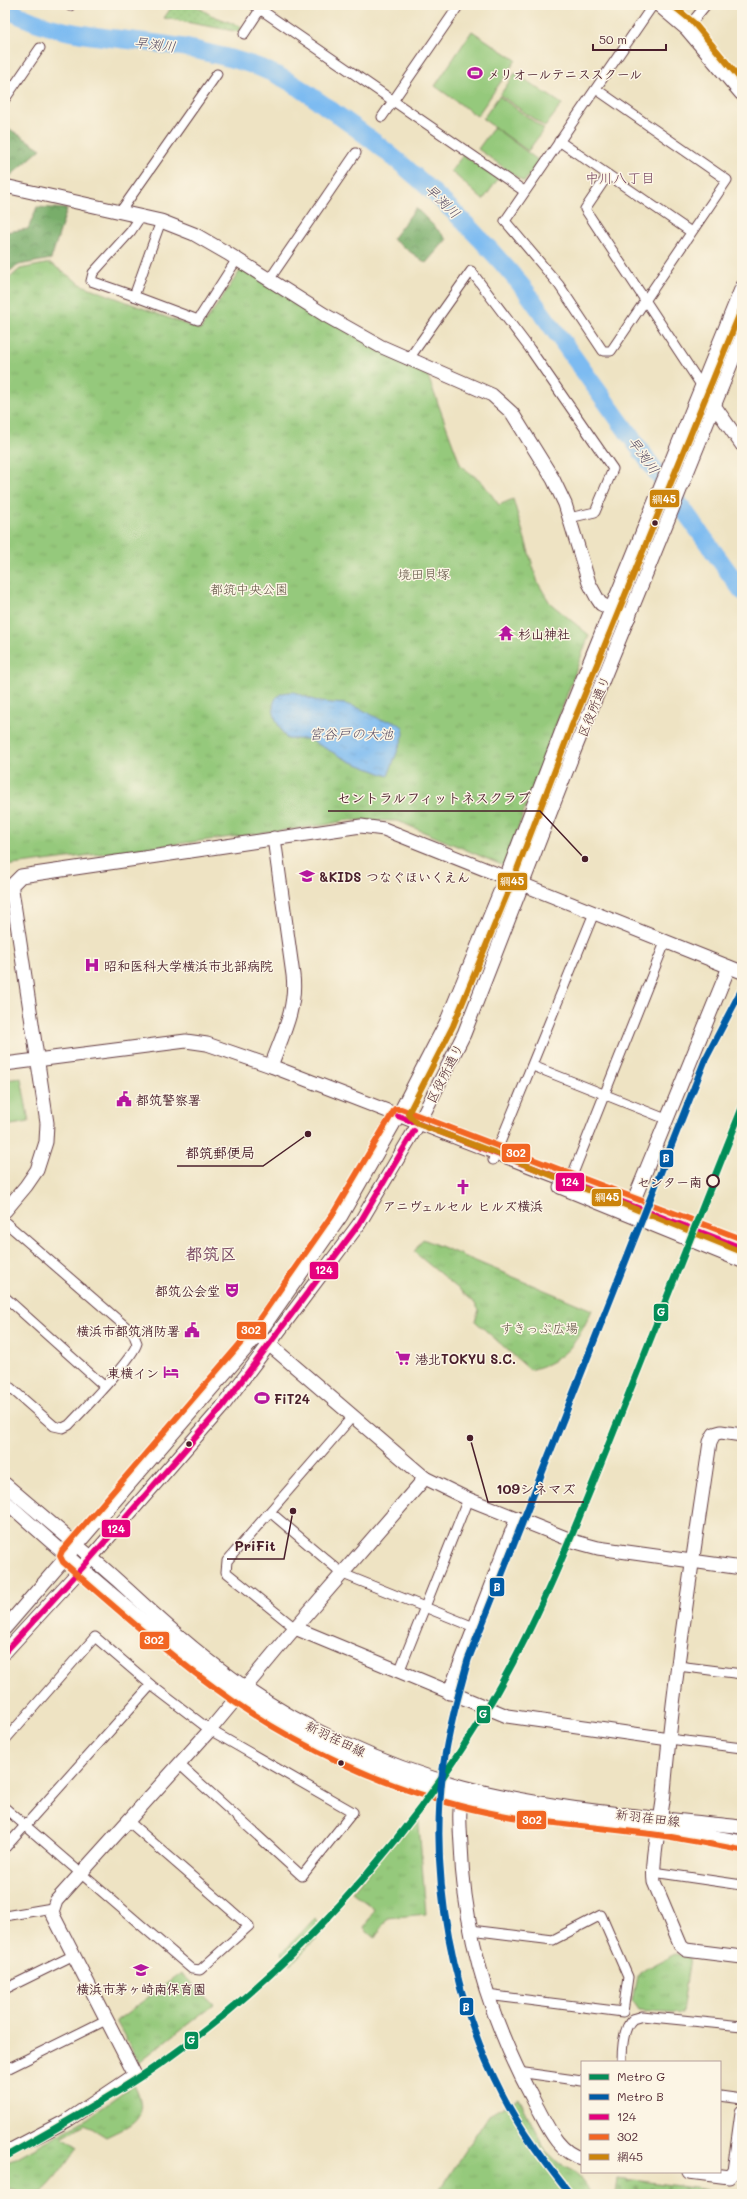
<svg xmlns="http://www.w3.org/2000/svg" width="747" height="2199" viewBox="0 0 747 2199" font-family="Mali,'Klee One',sans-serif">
	<defs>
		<pattern id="grass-dots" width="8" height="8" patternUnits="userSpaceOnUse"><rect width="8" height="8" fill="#95c97b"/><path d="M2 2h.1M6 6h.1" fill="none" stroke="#82ac6a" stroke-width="1.8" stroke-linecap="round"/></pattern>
		<pattern id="forest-crowns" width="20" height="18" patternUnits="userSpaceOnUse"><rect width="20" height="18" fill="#78ad6b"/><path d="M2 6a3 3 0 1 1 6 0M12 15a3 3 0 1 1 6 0" fill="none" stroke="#648c58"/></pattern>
		<pattern id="cemetery-stones" width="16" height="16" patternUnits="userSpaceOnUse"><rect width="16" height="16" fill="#95c97b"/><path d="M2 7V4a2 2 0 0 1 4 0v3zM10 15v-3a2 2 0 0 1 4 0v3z" fill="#82ac6a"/></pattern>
		<pattern id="park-tufts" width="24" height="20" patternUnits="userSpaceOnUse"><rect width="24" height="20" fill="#95c97b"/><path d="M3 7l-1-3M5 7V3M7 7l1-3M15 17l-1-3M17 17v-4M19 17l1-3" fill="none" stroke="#82ac6a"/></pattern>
		<pattern id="water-ripples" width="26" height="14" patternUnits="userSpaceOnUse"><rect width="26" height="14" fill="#7dbbf1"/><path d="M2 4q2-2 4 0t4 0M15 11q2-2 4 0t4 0" fill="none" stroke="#6ea0cf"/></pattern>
	</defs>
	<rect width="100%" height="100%" fill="#fcf5e5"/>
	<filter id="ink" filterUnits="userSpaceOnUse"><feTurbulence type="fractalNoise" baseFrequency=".025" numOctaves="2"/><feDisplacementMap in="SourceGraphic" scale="8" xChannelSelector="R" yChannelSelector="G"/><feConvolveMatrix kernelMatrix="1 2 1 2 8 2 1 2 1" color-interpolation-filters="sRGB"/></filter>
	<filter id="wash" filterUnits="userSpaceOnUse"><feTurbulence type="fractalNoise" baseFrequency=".012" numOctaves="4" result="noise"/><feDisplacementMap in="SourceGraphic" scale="16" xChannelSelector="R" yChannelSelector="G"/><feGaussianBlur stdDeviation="0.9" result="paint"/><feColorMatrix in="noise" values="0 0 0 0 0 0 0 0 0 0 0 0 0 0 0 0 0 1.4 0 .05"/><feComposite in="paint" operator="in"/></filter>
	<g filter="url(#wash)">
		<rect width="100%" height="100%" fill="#eee3c3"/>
		<path fill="url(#grass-dots)" stroke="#707453" d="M173 5H194L211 15 242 27 239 32 164 18Z"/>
		<g fill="url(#forest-crowns)" stroke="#61664b">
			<path d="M5 126 41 149 8 178 5 177Z"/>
			<path d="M37 207 67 209 51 259 19 265 5 274V232L28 229Z"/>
			<path d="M416 208 447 239 426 263 392 239Z"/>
		</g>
		<path fill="url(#cemetery-stones)" stroke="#707453" d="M618 2178 710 2190 709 2194H616Z"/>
		<g fill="url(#park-tufts)" stroke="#707453">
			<path d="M50 263 82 285 200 330 242 268 426 371 461 466 482 482 499 505 513 499 538 583 550 603 589 635 504 866 398 821 347 820 325 825 5 866V282L20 269Z"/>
			<path d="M423 1239 592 1310C577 1342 566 1361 530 1370L475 1321 479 1310 473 1301 414 1252Z"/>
			<path d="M418 1812 426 1914 387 1918 375 1938 364 1928 374 1909 352 1892Z"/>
			<path d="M315 1918 326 1929 291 1964 281 1954Z"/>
			<path d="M675 1954 690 1957 682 2013 638 2010 632 2001 637 1976 648 1968Z"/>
			<path d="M181 1973 214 2004 139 2062 116 2021Z"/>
			<path d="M134 2085C151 2118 133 2124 106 2137L85 2124 63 2137 78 2147C69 2159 55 2181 44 2190 34 2198 14 2193 5 2186V2164L88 2118Z"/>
			<path d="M519 2098 546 2152 559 2164 574 2171 592 2194H437L489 2115Z"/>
		</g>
		<g fill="#95c97b" stroke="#707453">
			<path d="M472 31 516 60 477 116 435 86Z"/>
			<path d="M515 73 562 104 545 127 500 95Z"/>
			<path d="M499 96 544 129 528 151 483 119Z"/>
			<path d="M494 127 539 161 524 182 478 149Z"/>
			<path d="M463 155 498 179 483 200 451 171Z"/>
			<path d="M21 1078 29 1122 5 1126V1080Z"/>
		</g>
		<path fill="url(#water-ripples)" stroke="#646d8e" d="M294 692 319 702 345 704 361 709 381 720 394 721 403 727 404 734 388 776 349 761 308 739H287C279 728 264 703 281 694 284 692 290 692 294 692Z"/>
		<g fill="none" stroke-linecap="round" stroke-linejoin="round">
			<path stroke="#7dbbf1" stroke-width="18" d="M5 8C65 43 131 35 196 50 221 56 246 61 270 72 294 82 314 98 335 113 407 163 470 223 526 291L742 591"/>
		</g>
	</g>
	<g filter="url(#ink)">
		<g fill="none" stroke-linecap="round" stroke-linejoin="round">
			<g stroke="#633c42" stroke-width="11">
				<g id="street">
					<path d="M254 5 524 191"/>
					<path d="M70 6V5"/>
					<path d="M687 28 706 5"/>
					<path d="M244 34 263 5"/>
					<path d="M733 83 742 71"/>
					<path d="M596 89 727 180 611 351H603L559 285 505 221 653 5"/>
					<path d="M5 99 40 48"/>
					<path d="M382 117 459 5"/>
					<path d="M559 141 691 232"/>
					<path d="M608 175 585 209 703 388"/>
					<path d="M120 212 217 74"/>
					<path d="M161 221 134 296 198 320 237 259"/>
					<path d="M269 280 356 153"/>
					<path d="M134 296 91 281 93 273 131 231 141 216"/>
					<path d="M408 360 471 271 530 349 613 469 595 512 569 518"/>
					<path d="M533 1066 666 1119"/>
					<path d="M493 1160 594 913"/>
					<path d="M570 1181 666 940"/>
					<path d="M5 1222 133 1333 137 1343C133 1359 83 1410 69 1425L63 1428 54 1426 5 1383"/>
					<path d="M5 1297 104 1386"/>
					<path d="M270 1512 343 1574 474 1627"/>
					<path d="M295 1628 226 1572 227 1561 353 1416"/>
					<path d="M678 1666 742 1674"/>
					<path d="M399 1672 468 1499"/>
					<path d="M669 1739 742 1748"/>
					<path d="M5 1740 95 1637 151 1685 210 1730 353 1812 302 1876 179 1764"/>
					<path d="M5 1808 192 1969 200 1970 249 1926 128 1821"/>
					<path d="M5 1848 151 1685"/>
					<path d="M653 1872 742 1885"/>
					<path d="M5 1916 52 1908"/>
					<path d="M471 1930 553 1940 601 1915 628 1977 623 2012 487 1995"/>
					<path d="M5 1989 74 1955"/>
					<path d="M622 2062C622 2050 623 2027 633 2019 636 2018 640 2017 642 2016L742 2026"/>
					<path d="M5 2070 106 2020"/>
					<path d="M518 2072 582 2081"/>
					<path d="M720 2096 742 2099"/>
				</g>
			</g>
			<g stroke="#633c42" stroke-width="15">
				<g id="secondary">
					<path d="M5 186 161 221 194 234 227 253 325 315 380 346 492 395 512 413 553 479 565 504 589 583 597 598 601 604 629 617"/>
					<path d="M711 401 742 445"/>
					<path d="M5 1064 186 1041 207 1044 271 1066 742 1248"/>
					<path d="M271 1066C282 1036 297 1008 293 975L274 838"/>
					<path d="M560 1187 742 1261"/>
					<path d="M5 1211 26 1186 37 1170 46 1142 47 1123 12 890V885L21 876 361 826 384 829 742 972"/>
					<path d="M629 1212 729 967"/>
					<path d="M264 1340 425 1478 468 1499 576 1542 598 1548 742 1568"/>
					<path d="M742 1435 721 1432 714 1434 710 1442C693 1559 674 1675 664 1792 662 1817 651 1859 654 1882L681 1946 686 1950 742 1957"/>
					<path d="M5 1484C42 1516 80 1547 117 1580 154 1614 191 1649 232 1678 300 1728 382 1765 463 1787 551 1810 651 1817 742 1827"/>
					<path d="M5 1501C80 1568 157 1635 239 1695L348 1758 376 1770 461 1798 555 1816 660 1827 742 1842"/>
					<path d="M5 1628 257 1336 341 1216 398 1116 446 1023 506 877 564 725 742 287"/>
					<path d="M295 1628 507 1716 669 1739"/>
					<path d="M5 1652 82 1568 222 1407 359 1224 419 1123 464 1034 575 749 742 337"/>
					<path d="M449 1693 517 1518"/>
					<path d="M463 1791C458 1809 460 1827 461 1845 464 1936 492 2025 536 2105 546 2123 558 2154 582 2158"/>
					<path d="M5 2153 68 2120 135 2075 52 1913 56 1901 210 1730 288 1636 425 1478"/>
					<path d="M689 2172 729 2177 734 2171 742 2112"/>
				</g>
			</g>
			<g stroke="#633c42" stroke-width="17">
				<path id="primary" d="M660 5 687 28 742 93"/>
			</g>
			<use href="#street" stroke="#fff" stroke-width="9"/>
			<use href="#secondary" stroke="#fff" stroke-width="13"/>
			<use href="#primary" stroke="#fff" stroke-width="15"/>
			<g stroke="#fcf5e5" stroke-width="9">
				<g id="bus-1">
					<path d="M398 1116 742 1248"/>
					<path d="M5 1652 82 1568 222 1407 359 1224 414 1131"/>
				</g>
			</g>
			<g stroke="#fcf5e5" stroke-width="9">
				<path id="bus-2" d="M741 1850C713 1845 686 1839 658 1835 592 1826 525 1823 460 1806 380 1785 301 1748 233 1701 173 1659 118 1610 63 1562L60 1556 62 1551 251 1331 334 1212 395 1109H401L742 1239"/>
			</g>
			<g stroke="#fcf5e5" stroke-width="9">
				<g id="bus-3">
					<path d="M672 5 693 22 742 81"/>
					<path d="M742 308 571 728 513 880 453 1026 408 1114 418 1124 496 1153 742 1252"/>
				</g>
			</g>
			<use href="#bus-1" stroke="#e5007d" stroke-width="6"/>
			<use href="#bus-2" stroke="#f26522" stroke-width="6"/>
			<use href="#bus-3" stroke="#cc840b" stroke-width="6"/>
			<g stroke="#fcf5e5" stroke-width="10">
				<path id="metro-1" d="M5 2157C59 2127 113 2096 164 2061 289 1972 402 1848 482 1717 535 1630 572 1536 610 1441 654 1330 698 1219 742 1108"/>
			</g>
			<g stroke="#fcf5e5" stroke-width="10">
				<path id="metro-2" d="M570 2194C545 2162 520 2130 502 2094 452 1997 429 1878 443 1769 448 1732 458 1696 468 1660L705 1060 742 989"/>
			</g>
			<use href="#metro-1" stroke="#048d58" stroke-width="7"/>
			<use href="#metro-2" stroke="#005ba5" stroke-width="7"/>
		</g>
	</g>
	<defs>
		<g id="stadium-bare" transform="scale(1.2)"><path d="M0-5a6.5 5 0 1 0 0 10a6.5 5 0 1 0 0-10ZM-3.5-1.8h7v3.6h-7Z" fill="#b5179e" stroke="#fcf5e5" stroke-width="2.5" paint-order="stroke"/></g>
		<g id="temple-bare" transform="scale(1.2)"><path d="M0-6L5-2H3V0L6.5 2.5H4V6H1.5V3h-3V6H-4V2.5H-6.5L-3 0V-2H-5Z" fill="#b5179e" stroke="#fcf5e5" stroke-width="2.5" paint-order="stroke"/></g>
		<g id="school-bare" transform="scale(1.2)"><path d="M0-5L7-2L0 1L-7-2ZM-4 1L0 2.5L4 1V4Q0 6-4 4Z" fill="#b5179e" stroke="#fcf5e5" stroke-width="2.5" paint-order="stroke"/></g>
		<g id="hospital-bare" transform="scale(1.2)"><path d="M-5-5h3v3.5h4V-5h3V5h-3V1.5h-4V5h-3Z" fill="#b5179e" stroke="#fcf5e5" stroke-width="2.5" paint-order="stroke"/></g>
		<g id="civic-bare" transform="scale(1.2)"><path d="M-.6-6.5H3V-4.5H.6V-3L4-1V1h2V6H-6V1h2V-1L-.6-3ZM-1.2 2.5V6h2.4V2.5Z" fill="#b5179e" stroke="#fcf5e5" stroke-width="2.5" paint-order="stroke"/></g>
		<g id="church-bare" transform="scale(1.2)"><path d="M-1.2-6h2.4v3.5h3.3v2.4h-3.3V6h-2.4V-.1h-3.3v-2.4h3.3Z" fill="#b5179e" stroke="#fcf5e5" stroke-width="2.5" paint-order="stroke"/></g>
		<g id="theatre-bare" transform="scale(1.2)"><path d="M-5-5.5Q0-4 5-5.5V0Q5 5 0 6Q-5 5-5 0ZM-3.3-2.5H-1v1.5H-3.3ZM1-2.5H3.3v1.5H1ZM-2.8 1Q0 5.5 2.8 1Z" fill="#b5179e" stroke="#fcf5e5" stroke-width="2.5" paint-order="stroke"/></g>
		<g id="supermarket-bare" transform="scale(1.2)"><path d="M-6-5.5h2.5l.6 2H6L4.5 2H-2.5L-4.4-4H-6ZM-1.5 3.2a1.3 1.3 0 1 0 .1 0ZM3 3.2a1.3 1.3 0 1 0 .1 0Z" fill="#b5179e" stroke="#fcf5e5" stroke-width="2.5" paint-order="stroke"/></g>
		<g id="hotel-bare" transform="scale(1.2)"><path d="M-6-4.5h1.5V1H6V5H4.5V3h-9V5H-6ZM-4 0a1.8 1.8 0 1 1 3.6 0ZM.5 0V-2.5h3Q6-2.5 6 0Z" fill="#b5179e" stroke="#fcf5e5" stroke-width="2.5" paint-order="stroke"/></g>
	</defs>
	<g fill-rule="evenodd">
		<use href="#stadium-bare" x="475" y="73"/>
		<use href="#temple-bare" x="506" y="633"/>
		<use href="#school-bare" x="307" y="876"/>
		<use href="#hospital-bare" x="92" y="965"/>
		<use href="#civic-bare" x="124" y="1099"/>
		<use href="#church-bare" x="463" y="1187"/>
		<use href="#theatre-bare" x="232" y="1290"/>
		<use href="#civic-bare" x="192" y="1330"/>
		<use href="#supermarket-bare" x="403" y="1358"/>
		<use href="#hotel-bare" x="171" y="1372"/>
		<use href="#stadium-bare" x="262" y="1398"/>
		<use href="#school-bare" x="141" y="1970"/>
	</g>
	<g fill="#4a1f2b" stroke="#fcf5e5" stroke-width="1.5">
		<circle cx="655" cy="523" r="3.5"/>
		<circle cx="189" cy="1444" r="3.5"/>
		<circle cx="341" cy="1763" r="3.5"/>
	</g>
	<circle fill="#fcf5e5" stroke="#4a1f2b" stroke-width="2" cx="713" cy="1181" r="6"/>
	<g text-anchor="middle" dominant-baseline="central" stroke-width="3" stroke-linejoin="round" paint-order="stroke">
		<g font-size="13" font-weight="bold" fill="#4a1f2b" stroke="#fcf5e5" text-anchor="start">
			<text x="487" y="73">メリオールテニススクール</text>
			<text x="518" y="633">杉山神社</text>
			<text x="319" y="876">&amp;KIDS つなぐほいくえん</text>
			<text x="104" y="965">昭和医科大学横浜市北部病院</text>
			<text x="136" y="1099">都筑警察署</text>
			<text x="463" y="1205" text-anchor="middle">アニヴェルセル ヒルズ横浜</text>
			<text x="220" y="1290" text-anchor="end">都筑公会堂</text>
			<text x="180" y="1330" text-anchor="end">横浜市都筑消防署</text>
			<text x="415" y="1358">港北TOKYU S.C.</text>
			<text x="159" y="1372" text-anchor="end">東横イン</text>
			<text x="274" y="1398">FiT24</text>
			<text x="141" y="1988" text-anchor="middle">横浜市茅ヶ崎南保育園</text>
		</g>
		<g font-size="13" fill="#605243" stroke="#fcf5e5">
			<text x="424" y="573">境田貝塚</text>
			<text x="249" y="588">都筑中央公園</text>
			<text x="539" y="1327">すきっぷ広場</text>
		</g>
		<g font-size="13" fill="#4a1f2b" stroke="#fcf5e5">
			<text transform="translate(593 706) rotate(-68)">区役所通り</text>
			<text transform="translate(444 1073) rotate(-63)">区役所通り</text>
			<text transform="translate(336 1738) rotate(26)">新羽荏田線</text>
			<text transform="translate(648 1817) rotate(7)">新羽荏田線</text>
		</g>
		<g font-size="13" font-weight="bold" fill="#4a1f2b" stroke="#fcf5e5" text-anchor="end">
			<text x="702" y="1181">センター南</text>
		</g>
		<g font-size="14" font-style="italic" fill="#594e66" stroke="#fcf5e5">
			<text transform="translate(155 44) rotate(7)">早渕川</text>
			<text transform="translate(443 201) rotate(44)">早渕川</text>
			<text transform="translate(644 455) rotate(54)">早渕川</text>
			<text x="351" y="733">宮谷戸の大池</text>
		</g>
		<g font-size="14" fill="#774660" stroke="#fcf5e5">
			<text x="620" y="177">中川八丁目</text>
		</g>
		<g font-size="17" font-weight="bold" fill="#774660" stroke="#fcf5e5">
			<text x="211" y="1253">都筑区</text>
		</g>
	</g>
	<path fill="none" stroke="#4a1f2b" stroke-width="1.5" d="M585 859L540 811H328M308 1134L263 1166H177M470 1438L488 1502H584M293 1511L284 1559H227"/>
	<g fill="#4a1f2b" stroke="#fcf5e5" stroke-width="1.5">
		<circle cx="585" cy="859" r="4"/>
		<circle cx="308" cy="1134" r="4"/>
		<circle cx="470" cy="1438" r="4"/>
		<circle cx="293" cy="1511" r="4"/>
	</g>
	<g font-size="14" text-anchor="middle" font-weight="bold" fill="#4a1f2b" stroke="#fcf5e5" stroke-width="3" stroke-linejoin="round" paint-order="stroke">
		<text x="434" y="803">セントラルフィットネスクラブ</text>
		<text x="220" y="1158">都筑郵便局</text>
		<text x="536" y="1494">109シネマズ</text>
		<text x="255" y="1551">PriFit</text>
	</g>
	<g stroke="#fcf5e5" stroke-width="1.5">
		<rect x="649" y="489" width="31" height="19" rx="4" fill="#cc840b"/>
		<rect x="497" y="872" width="31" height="19" rx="4" fill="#cc840b"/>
		<rect x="501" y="1143" width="30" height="20" rx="4" fill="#f26522"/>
		<rect x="659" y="1149" width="15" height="19" rx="4" fill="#005ba5"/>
		<rect x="555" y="1172" width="30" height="20" rx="4" fill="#e5007d"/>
		<rect x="591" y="1188" width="31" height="19" rx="4" fill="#cc840b"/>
		<rect x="309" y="1261" width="30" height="19" rx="4" fill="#e5007d"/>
		<rect x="653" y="1303" width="16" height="19" rx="4" fill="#048d58"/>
		<rect x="236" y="1321" width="31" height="19" rx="4" fill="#f26522"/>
		<rect x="101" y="1519" width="30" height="19" rx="4" fill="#e5007d"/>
		<rect x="489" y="1577" width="16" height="20" rx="4" fill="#005ba5"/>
		<rect x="139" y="1631" width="31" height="19" rx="4" fill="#f26522"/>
		<rect x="476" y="1705" width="15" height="19" rx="4" fill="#048d58"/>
		<rect x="516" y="1810" width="31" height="20" rx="4" fill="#f26522"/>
		<rect x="459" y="1997" width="15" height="19" rx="4" fill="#005ba5"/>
		<rect x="184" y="2031" width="15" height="19" rx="4" fill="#048d58"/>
	</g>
	<g font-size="11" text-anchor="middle" font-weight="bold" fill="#fff">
		<text x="664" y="503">綱45</text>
		<text x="512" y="885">綱45</text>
		<text x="516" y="1157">302</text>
		<text x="666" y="1162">B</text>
		<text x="570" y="1186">124</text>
		<text x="607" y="1201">綱45</text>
		<text x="324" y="1274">124</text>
		<text x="661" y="1316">G</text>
		<text x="251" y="1334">302</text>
		<text x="116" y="1533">124</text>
		<text x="497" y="1591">B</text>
		<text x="154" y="1644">302</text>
		<text x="483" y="1718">G</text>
		<text x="532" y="1824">302</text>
		<text x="466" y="2011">B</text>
		<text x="191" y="2044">G</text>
	</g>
	<rect width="747" height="2199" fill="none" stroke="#fcf5e5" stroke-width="20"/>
	<rect x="581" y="2061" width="140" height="112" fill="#fcf5e5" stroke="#b59f9b"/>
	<rect x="589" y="2074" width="20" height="6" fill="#048d58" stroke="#b59f9b"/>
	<text x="617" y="2081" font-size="12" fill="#4a1f2b">Metro G</text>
	<rect x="589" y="2094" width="20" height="6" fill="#005ba5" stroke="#b59f9b"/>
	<text x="617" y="2101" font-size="12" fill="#4a1f2b">Metro B</text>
	<rect x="589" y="2114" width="20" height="6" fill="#e5007d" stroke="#b59f9b"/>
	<text x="617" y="2121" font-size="12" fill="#4a1f2b">124</text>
	<rect x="589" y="2134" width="20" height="6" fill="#f26522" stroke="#b59f9b"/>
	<text x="617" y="2141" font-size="12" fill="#4a1f2b">302</text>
	<rect x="589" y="2154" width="20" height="6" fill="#cc840b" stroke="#b59f9b"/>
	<text x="617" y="2161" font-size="12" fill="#4a1f2b">綱45</text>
	<path d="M593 44v6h73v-6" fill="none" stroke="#4a1f2b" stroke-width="2"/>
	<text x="599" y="44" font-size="12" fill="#4a1f2b" stroke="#fcf5e5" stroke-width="3" paint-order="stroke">50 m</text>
</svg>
